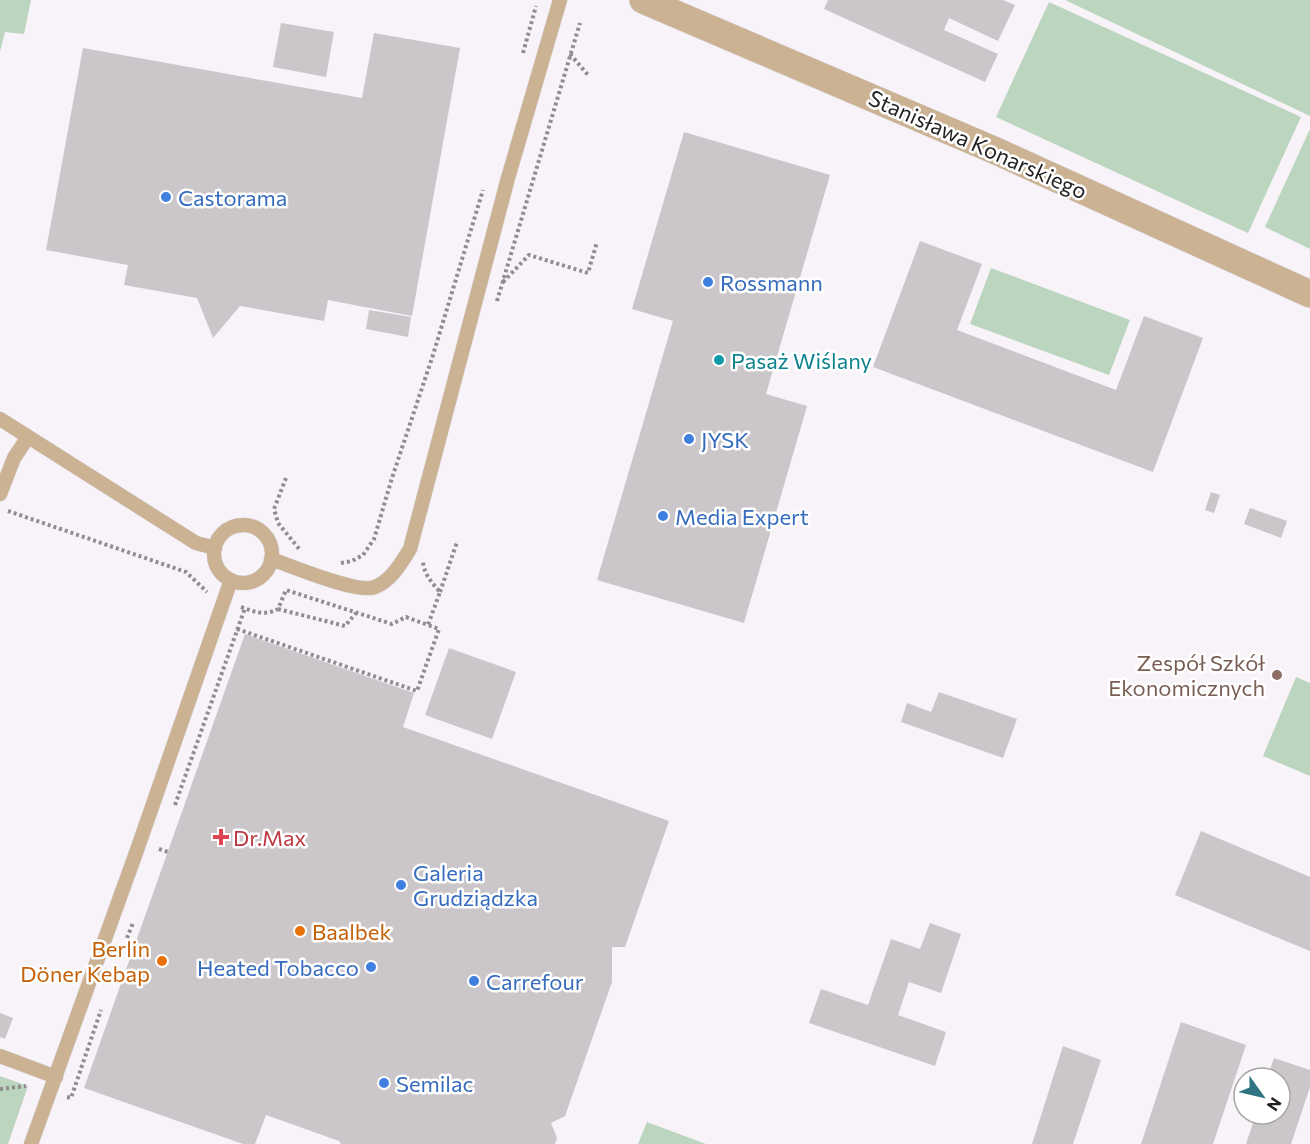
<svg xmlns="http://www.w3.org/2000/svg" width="1310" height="1144" viewBox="0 0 1310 1144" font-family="Commissioner,sans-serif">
	<rect width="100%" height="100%" fill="#f8f3f8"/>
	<g fill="#bcd5be">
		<path d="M0 0H31L24 34 5 32 0 52Z"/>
		<path d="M1065 0H1310V116Z"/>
		<path d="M1049 2 1301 117 1248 233 996 117Z"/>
		<path d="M1310 129V249L1265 227Z"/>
		<path d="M991 268 1130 320 1109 375 970 324Z"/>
		<path d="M1296 677 1310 683V776L1263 756Z"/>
		<path d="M0 1076 28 1086 8 1144H0Z"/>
		<path d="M647 1122 706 1144H638Z"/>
	</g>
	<g fill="#cbc6ca">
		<path d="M828 0H1003L1015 5 998 41 949 18 944 30 998 54 985 82 824 9Z"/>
		<path d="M281 23 334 32 326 77 273 67Z"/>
		<path d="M374 33 460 48 412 316 328 300 324 321 240 306 213 338 197 298 124 285 128 265 46 250 83 48 362 98Z"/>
		<path d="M684 132 830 175 766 394 807 406 744 623 597 580 673 321 632 309Z"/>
		<path d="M920 241 982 264 957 330 1116 390 1144 316 1203 338 1153 472 873 367Z"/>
		<path d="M369 310 411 317 408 337 366 329Z"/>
		<path d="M1211 492 1220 495 1214 513 1205 510Z"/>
		<path d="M1250 508 1287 521 1281 538 1244 524Z"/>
		<path d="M245 634 414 693 403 727 669 821 625 947H612V982L565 1116 551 1123 557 1138 555 1144H341L339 1141 266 1115 255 1144H243L84 1088Z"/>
		<path d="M449 648 516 672 492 739 425 715Z"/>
		<path d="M939 692 1017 719 1003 758 901 722 907 703 931 712Z"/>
		<path d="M1201 831 1310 877V951L1175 895Z"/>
		<path d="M930 923 961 934 941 993 909 982 898 1015 946 1032 935 1066 809 1023 821 989 868 1005 891 939 920 949Z"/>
		<path d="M0 1013 13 1018 5 1039 0 1037Z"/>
		<path d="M1181 1022 1246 1045 1213 1144H1141Z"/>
		<path d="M1063 1046 1101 1060 1073 1144H1032Z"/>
		<path d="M1274 1058 1310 1070V1087L1291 1144H1246L1256 1114H1280V1078H1267Z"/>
	</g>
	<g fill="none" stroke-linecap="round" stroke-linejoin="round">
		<g stroke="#d6d1d5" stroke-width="15">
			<g id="service">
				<path d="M0 419 196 543 215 548"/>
				<path d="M0 494 14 458 28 437"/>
				<circle cx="243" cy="554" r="29"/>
				<path d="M271 559C292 566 357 594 375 587 392 580 401 563 410 549L508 178 560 0"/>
				<path d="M0 1056 56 1077"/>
				<path d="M31 1144 137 850 231 580"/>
			</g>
		</g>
		<g stroke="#d6d1d5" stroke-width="28">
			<path id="minor" d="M643 0 996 151 1310 294"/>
		</g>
		<g stroke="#908c8f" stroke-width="4" stroke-dasharray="3 3" stroke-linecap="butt">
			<path d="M523 53 536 6"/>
			<path d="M570 54 588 75"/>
			<path d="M503 282 529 255 588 273 597 242"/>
			<path d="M497 301 580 23"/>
			<path d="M286 478 274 509 278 523 300 550"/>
			<path d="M8 511 186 572 207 592"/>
			<path d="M341 563 352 561 363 555 374 539 392 478 433 355 483 190"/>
			<path d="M440 592 457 542"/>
			<path d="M241 607C255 612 264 616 278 609L286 590 392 624 406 617 428 625 440 592C432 583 424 574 423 562"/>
			<path d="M278 609 345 626 356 613"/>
			<path d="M237 629 417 691 439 629 428 625"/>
			<path d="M175 805 245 608"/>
			<path d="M159 849 168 852"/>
			<path d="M127 938 133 923"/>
			<path d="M0 1089 26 1086"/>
			<path d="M67 1097 71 1098 101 1010"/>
		</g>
		<use href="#service" stroke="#cbb293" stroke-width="14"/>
		<use href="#minor" stroke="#cbb293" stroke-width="27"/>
	</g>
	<g fill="#3f7fe0" stroke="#fff" stroke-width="2">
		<circle cx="166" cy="197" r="6"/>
		<circle cx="708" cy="282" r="6"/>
		<circle cx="689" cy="439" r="6"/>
		<circle cx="663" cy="516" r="6"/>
		<circle cx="401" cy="885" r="6"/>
		<circle cx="371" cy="967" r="6"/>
		<circle cx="474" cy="981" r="6"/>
		<circle cx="384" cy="1083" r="6"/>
	</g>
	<circle fill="#0f9aa8" stroke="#fff" stroke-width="2" cx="719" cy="360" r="6"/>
	<circle fill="#8d6e63" stroke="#fff" stroke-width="2" cx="1277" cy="675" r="6"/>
	<path fill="#e0444e" stroke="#fff" stroke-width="2" d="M218 828h6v6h6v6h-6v6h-6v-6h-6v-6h6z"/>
	<g fill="#e8710a" stroke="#fff" stroke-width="2">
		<circle cx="300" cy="931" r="6"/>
		<circle cx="162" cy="961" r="6"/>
	</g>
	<g text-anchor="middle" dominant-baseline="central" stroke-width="5" stroke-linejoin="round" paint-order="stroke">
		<g font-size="22" fill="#211f20" stroke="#fff">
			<text transform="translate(978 144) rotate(24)">Stanisława Konarskiego</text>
		</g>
		<g font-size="22" fill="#366cbe" stroke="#fff" text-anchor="start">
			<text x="178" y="197">Castorama</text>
			<text x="720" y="282">Rossmann</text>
			<text x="701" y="439">JYSK</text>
			<text x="675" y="516">Media Expert</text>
			<text x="413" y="872">Galeria<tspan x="413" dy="25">Grudziądzka</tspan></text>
			<text x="359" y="967" text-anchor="end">Heated Tobacco</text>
			<text x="486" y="981">Carrefour</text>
			<text x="396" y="1083">Semilac</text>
		</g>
		<g font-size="22" fill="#0d838f" stroke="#fff" text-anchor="start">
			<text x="731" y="360">Pasaż Wiślany</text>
		</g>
		<g font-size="22" fill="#785e54" stroke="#fff" text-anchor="end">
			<text x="1265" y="662">Zespół Szkół<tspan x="1265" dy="25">Ekonomicznych</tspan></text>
		</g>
		<g font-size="22" fill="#be3a42" stroke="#fff" text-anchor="start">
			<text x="233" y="837">Dr.Max</text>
		</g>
		<g font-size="22" fill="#c56008" stroke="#fff" text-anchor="start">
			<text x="312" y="931">Baalbek</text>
			<text x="150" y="948" text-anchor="end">Berlin<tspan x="150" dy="25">Döner Kebap</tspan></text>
		</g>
	</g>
	<g transform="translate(1262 1096) rotate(124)"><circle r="28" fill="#ffffff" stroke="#a6a5a6" stroke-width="1.5"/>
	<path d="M0-4.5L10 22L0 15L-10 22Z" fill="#2f7582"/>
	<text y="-9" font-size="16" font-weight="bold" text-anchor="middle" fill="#211f20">N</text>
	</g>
</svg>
